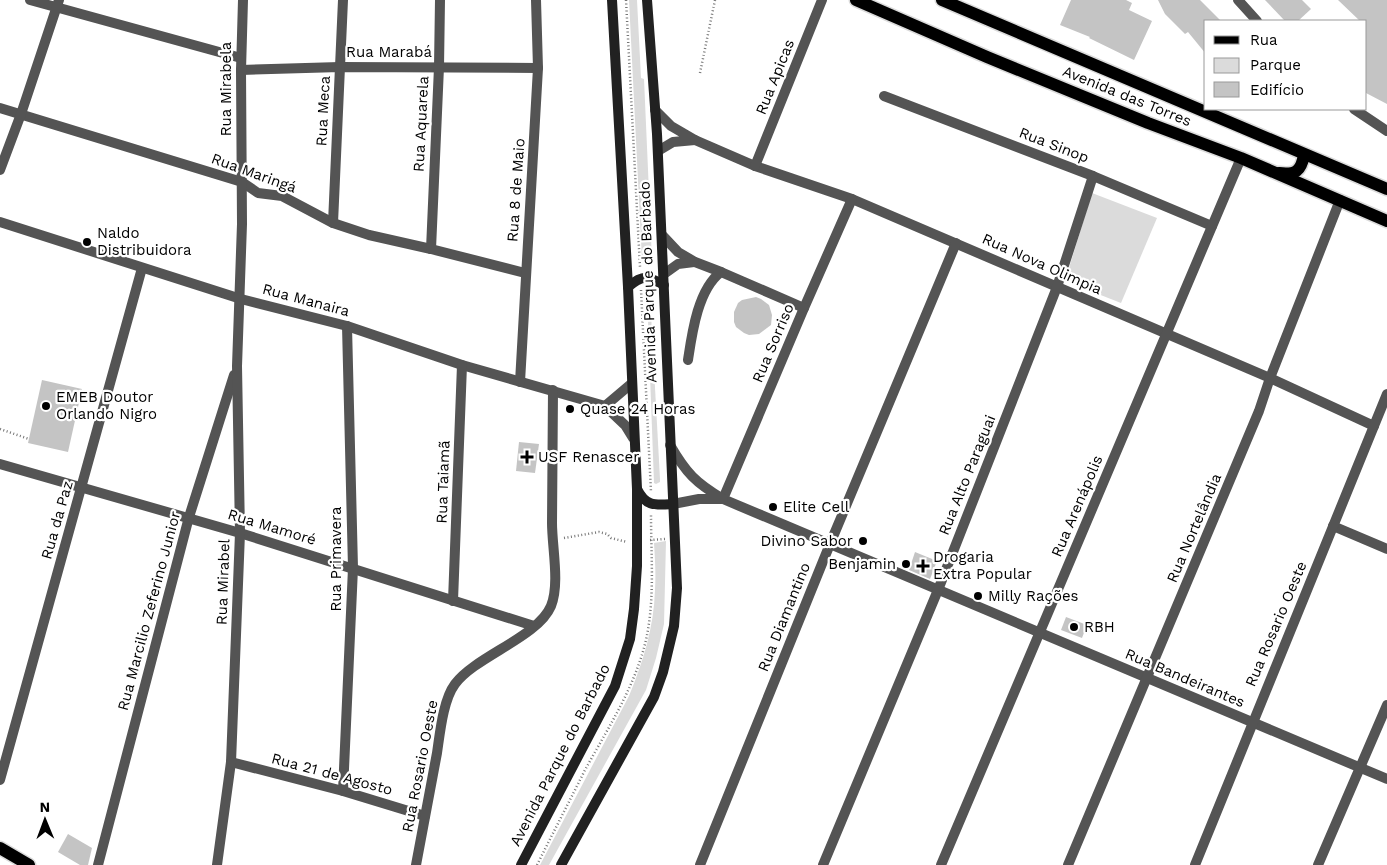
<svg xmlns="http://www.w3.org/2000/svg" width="1387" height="865" viewBox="0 0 1387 865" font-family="'Work Sans',sans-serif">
	<rect width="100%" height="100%" fill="#fff"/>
	<g fill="#dbdbdb">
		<path d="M629 0H637L641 78 644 79 652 260H642Z"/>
		<path d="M1092 193 1157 218 1121 303 1065 281Z"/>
		<path d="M647 294 650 296 660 479V482L656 484 654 483Z"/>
		<path d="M666 541 664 624 656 658 646 690 549 865H540L629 696C643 662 654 627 655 590 656 574 655 558 654 543Z"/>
	</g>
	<g fill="#c4c4c4">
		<path d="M1071 0H1126L1132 3 1129 10 1152 21 1134 60 1089 38 1090 37 1060 25Z"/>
		<path d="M1158 0H1200L1221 21H1206V54L1188 32 1185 34 1165 14Z"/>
		<path d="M1265 0H1302L1311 9 1298 21H1285Z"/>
		<path d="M1338 0H1387V104L1366 93V21H1360Z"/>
		<path d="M756 297 761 299 769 305 772 315 771 325 759 334 749 335 744 333 736 327 734 322V312L738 303 742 300Z"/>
		<path d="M42 380 82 389 68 452 28 443Z"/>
		<path d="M519 442 539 444 535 473 516 471Z"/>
		<path d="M915 552 937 561 930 579 909 570Z"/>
		<path d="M1066 617 1087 625 1082 638 1061 630Z"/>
		<path d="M68 834 92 848 88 865H80L58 852Z"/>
	</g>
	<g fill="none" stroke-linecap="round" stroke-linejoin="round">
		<g stroke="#dbdbdb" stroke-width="15">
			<g id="primary">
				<path d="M856 0 987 57 1148 123 1241 158 1387 221"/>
				<path d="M942 0 1387 189"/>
				<path d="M1279 173C1296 175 1301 171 1304 155"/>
				<path d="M0 848 29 865"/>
			</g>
		</g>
		<g stroke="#767676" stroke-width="2.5" stroke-dasharray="1 2.5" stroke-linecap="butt">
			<path d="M626 0 640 267"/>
			<path d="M700 73 715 0"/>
			<path d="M638 214H650"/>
			<path d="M641 290 651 492"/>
			<path d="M0 429 29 439"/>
			<path d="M564 538 599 532 607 534 611 538 627 542"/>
			<path d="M650 540 665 539"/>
			<path d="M537 865C553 833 569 802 585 770 608 728 635 687 646 640 655 599 651 556 651 515"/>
		</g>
		<g stroke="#545454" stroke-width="10">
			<path d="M30 0 241 58"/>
			<path d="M1238 0 1257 21"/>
			<path d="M241 70 340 67 538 68"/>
			<path d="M884 96 1093 176 1212 226"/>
			<path d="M0 108 242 182 258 193 282 196 333 223 369 235 431 249 525 273"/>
			<path d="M1354 109 1387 131"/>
			<path d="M655 110 671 126 695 140 673 142 658 151"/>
			<path d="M695 140 755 166 852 199 1270 378 1374 426"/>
			<path d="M755 166 822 0"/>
			<path d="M0 170 21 114 59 0"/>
			<path d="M852 199 804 308 723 499 1387 779"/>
			<path d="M0 222 241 299 347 326 462 365 605 406 625 425 633 438"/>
			<path d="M333 223 343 0"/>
			<path d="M662 235 678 252 695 262 721 272"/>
			<path d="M431 249 439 67 440 0"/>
			<path d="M664 274 678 264 694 262"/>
			<path d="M688 360C692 333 698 289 721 272L804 308"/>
			<path d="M520 382 538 68 536 0"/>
			<path d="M605 406 631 384"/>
			<path d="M670 445C686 473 696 483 723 499H699L673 504"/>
			<path d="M0 464 240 533 534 626"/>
			<path d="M1333 526 1387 549"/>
			<path d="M453 601 462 365"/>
			<path d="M231 762 343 791 425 816"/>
			<path d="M0 780 142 268"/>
			<path d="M343 791 353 568 347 326"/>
			<path d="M98 865 189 517 234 375"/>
			<path d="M217 865 231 762 240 533 237 366 242 224 241 70 243 0"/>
			<path d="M416 865C423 828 430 791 437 753 440 733 443 700 455 684 476 656 538 637 551 606 560 584 552 547 552 523 552 479 553 435 553 390"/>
			<path d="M700 865 830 544 956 243"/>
			<path d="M823 865 938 590 1057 287 1093 176"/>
			<path d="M941 865 1241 158"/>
			<path d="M1068 865 1259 411 1270 378 1340 200"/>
			<path d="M1195 865 1387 394"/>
			<path d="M1318 865 1387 705"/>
		</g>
		<g stroke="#212121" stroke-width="10">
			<path d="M628 287C643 274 648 276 664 285"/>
			<path d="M637 489C646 507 655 505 673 504"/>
			<path d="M521 865 615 686 630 639 634 609 637 566V489L628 287 612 0"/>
			<path d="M561 865 654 697 663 672 674 626 677 588 657 134 647 0"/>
		</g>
		<use href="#primary" stroke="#000" stroke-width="12"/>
	</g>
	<g fill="#000" stroke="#fff" stroke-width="2">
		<circle cx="87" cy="242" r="5"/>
		<circle cx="46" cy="406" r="5"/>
		<circle cx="570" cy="409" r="5"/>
		<path d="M524.5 449.5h5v5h5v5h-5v5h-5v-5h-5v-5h5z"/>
		<circle cx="773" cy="507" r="5"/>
		<circle cx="863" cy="541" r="5"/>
		<circle cx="906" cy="564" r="5"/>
		<path d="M920.5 558.5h5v5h5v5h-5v5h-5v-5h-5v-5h5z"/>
		<circle cx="978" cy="596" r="5"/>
		<circle cx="1074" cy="627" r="5"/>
	</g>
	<g text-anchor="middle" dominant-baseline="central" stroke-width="4.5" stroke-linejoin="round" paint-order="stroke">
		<g font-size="15" fill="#000" stroke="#fff">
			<text x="389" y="52">Rua Marabá</text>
			<text transform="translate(775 77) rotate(-68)">Rua Apicas</text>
			<text transform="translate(226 89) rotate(-90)">Rua Mirabela</text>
			<text transform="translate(1127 96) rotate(22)">Avenida das Torres</text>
			<text transform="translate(323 111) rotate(-87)">Rua Meca</text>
			<text transform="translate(421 124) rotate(-87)">Rua Aquarela</text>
			<text transform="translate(1054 145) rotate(21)">Rua Sinop</text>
			<text transform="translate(254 173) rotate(20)">Rua Maringá</text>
			<text transform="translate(516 190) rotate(-86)">Rua 8 de Maio</text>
			<text transform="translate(1042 264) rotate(24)">Rua Nova Olimpia</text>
			<text transform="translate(648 282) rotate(-92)">Avenida Parque do Barbado</text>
			<text transform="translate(306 300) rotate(15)">Rua Manaira</text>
			<text transform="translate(773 343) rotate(-67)">Rua Sorriso</text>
			<text transform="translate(967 475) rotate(-68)">Rua Alto Paraguai</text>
			<text transform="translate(443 482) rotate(-88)">Rua Taiamã</text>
			<text transform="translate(1077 506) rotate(-67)">Rua Arenápolis</text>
			<text transform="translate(57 520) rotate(-74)">Rua da Paz</text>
			<text transform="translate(272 527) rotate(17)">Rua Mamoré</text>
			<text transform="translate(1194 528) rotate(-67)">Rua Nortelândia</text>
			<text transform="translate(336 559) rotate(-90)">Rua Primavera</text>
			<text transform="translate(223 582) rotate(-88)">Rua Mirabel</text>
			<text transform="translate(149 611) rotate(-75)">Rua Marcilio Zeferino Junior</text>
			<text transform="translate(784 617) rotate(-68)">Rua Diamantino</text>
			<text transform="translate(1276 624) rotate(-67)">Rua Rosario Oeste</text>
			<text transform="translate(1185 678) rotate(23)">Rua Bandeirantes</text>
			<text transform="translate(560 755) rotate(-63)">Avenida Parque do Barbado</text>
			<text transform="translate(420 766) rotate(-79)">Rua Rosario Oeste</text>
			<text transform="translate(332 774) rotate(15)">Rua 21 de Agosto</text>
		</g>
		<g font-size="15" fill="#000" stroke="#fff" text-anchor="start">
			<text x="97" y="233">Naldo<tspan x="97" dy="17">Distribuidora</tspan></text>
			<text x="56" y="397">EMEB Doutor<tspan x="56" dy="17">Orlando Nigro</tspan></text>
			<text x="580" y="409">Quase 24 Horas</text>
			<text x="538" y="457">USF Renascer</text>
			<text x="783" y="507">Elite Cell</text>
			<text x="853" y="541" text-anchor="end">Divino Sabor</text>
			<text x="933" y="557">Drogaria<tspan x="933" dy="17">Extra Popular</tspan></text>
			<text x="896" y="564" text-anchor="end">Benjamin</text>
			<text x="988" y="596">Milly Rações</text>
			<text x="1084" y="627">RBH</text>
		</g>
	</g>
	<rect x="1204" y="20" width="162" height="90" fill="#ffffff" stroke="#999999"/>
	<rect x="1214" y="36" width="25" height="8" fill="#000000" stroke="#999999"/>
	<text x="1250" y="45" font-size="15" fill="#000000">Rua</text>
	<rect x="1214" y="58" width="25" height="15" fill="#dbdbdb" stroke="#999999"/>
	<text x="1250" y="70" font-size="15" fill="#000000">Parque</text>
	<rect x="1214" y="82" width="25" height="15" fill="#c4c4c4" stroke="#999999"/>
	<text x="1250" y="95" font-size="15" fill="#000000">Edifício</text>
	<g transform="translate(45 820) rotate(359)" stroke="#ffffff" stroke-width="4" paint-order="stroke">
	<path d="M0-4L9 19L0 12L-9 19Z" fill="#000000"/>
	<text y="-8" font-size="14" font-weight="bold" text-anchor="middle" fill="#000000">N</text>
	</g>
</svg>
